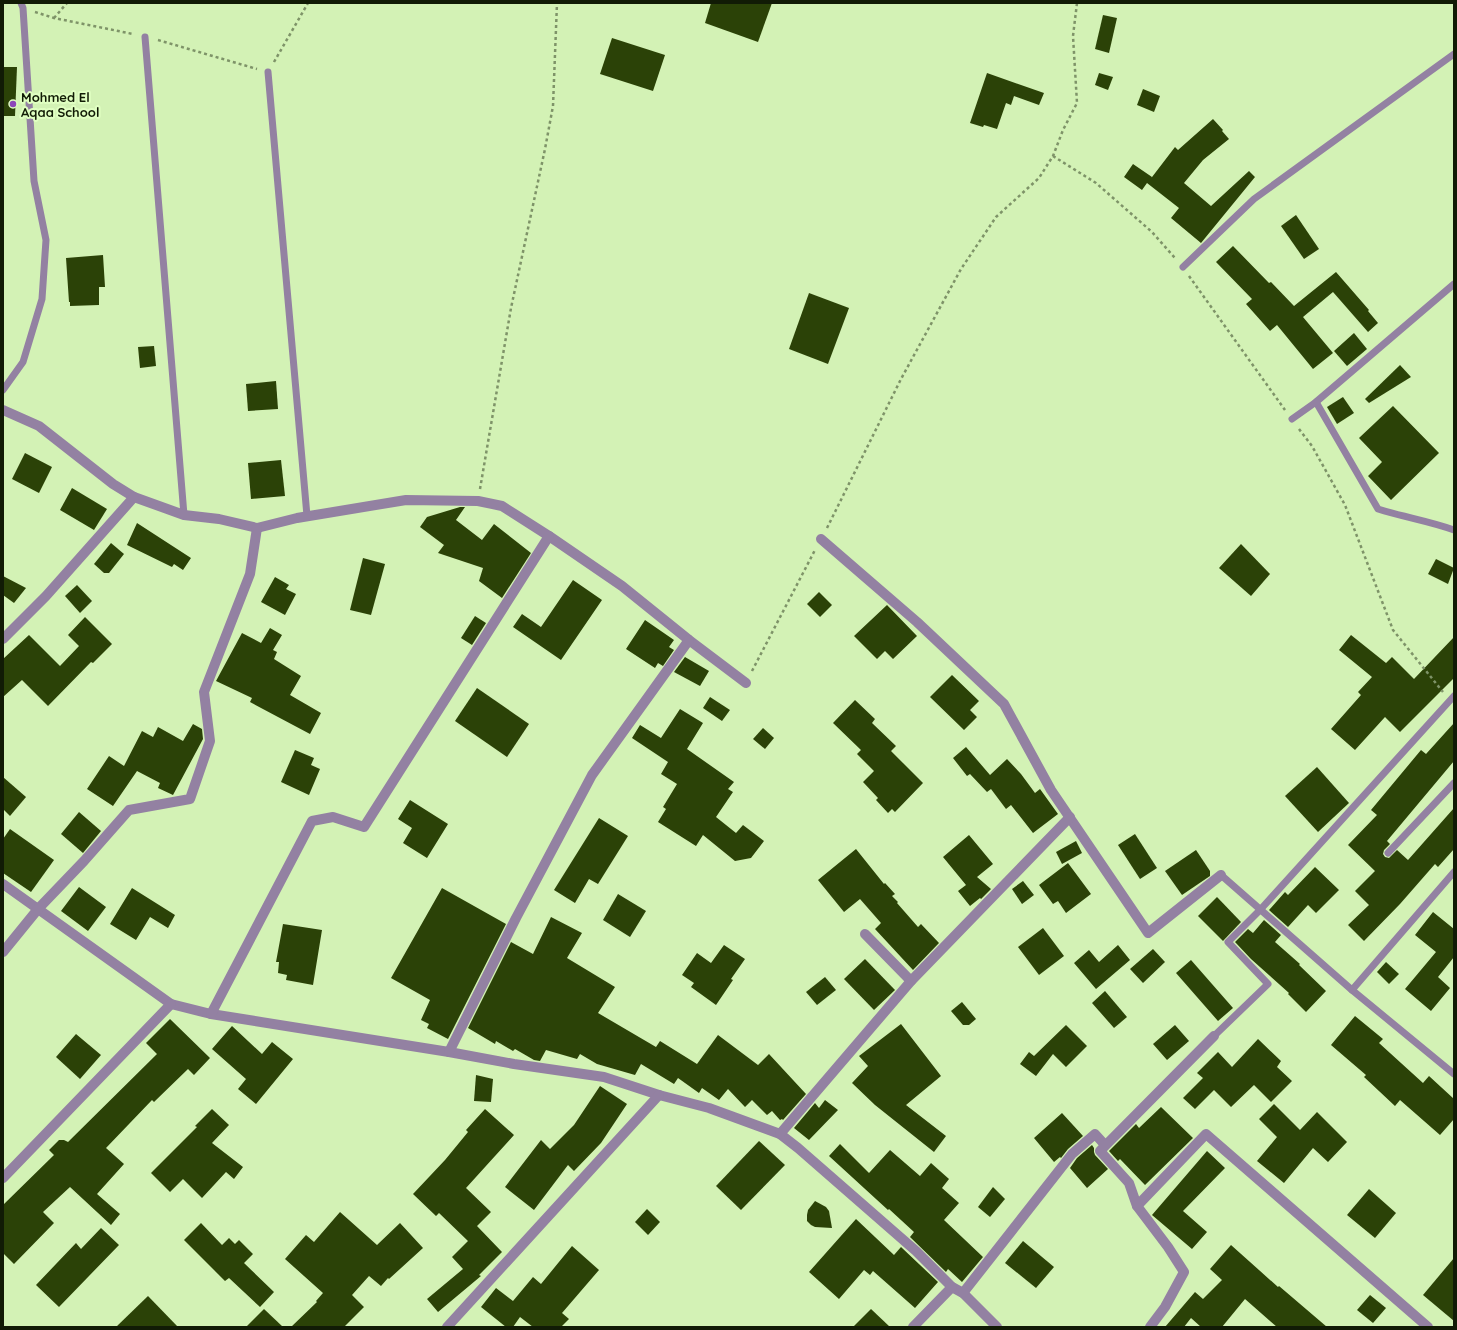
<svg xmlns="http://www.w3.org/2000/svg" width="1457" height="1330" viewBox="0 0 1457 1330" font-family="Quicksand,sans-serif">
	<rect width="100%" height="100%" fill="#d3f2b5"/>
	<g fill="#2b4207">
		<path d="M711 3H772L758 42 705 23Z"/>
		<path d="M1103 15 1117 18 1109 53 1095 49Z"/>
		<path d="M612 38 665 55 653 91 600 74Z"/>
		<path d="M3 67H17L15 116H3Z"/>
		<path d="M987 73 1044 93 1039 105 1014 96 1011 105 1006 103 997 129 984 125 983 127 970 123Z"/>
		<path d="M1099 73 1113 77 1108 90 1095 85Z"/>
		<path d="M1143 89 1160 96 1154 112 1137 105Z"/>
		<path d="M1213 119 1223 130 1222 131 1229 139 1203 160 1184 183 1211 206 1249 171 1255 177 1201 243 1171 218 1179 208 1147 183 1142 190 1124 177 1133 164 1152 177 1149 181 1175 147 1178 150Z"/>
		<path d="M1296 215 1319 249 1304 259 1281 226Z"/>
		<path d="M1233 246 1269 283 1271 282 1294 306 1336 272 1369 310 1368 311 1378 323 1368 332 1333 292 1303 317 1333 353 1313 369 1277 325 1270 331 1246 304 1252 299 1216 262Z"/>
		<path d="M103 255 105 287H99V305L70 306V302H69L66 258Z"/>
		<path d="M809 293 849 308 828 364 789 349Z"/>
		<path d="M1354 333 1367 349 1347 366 1334 351Z"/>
		<path d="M154 346 156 366 140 368 138 347Z"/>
		<path d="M1400 365 1411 377 1369 403 1365 399Z"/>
		<path d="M276 381 278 409 248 411 246 384Z"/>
		<path d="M1343 397 1354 413 1337 424 1327 407Z"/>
		<path d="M1393 406 1439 453 1391 500 1368 476 1382 462 1359 438Z"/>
		<path d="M25 453 52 467 39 493 12 479Z"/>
		<path d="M281 460 285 496 251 499 248 463Z"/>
		<path d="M72 488 107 509 94 530 60 510Z"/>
		<path d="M460 507H465L456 520 482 540 494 524 531 553 502 598 479 581 483 568 438 553 444 545 420 527 427 517Z"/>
		<path d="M137 523 191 558 183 570 174 564 172 567 127 545Z"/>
		<path d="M111 543 124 554 109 573H104L94 564Z"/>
		<path d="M1241 544 1270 574 1251 596 1219 568Z"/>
		<path d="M363 558 385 564 371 615 350 610Z"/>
		<path d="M1436 559 1454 568 1448 584 1428 574Z"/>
		<path d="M3 576 26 588 14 603 3 595Z"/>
		<path d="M275 577 289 585 286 589 296 594 285 615 261 602Z"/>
		<path d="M573 580 602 600 561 660 513 627 522 614 541 627Z"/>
		<path d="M77 585 92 601 80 613 65 596Z"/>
		<path d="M819 592 832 605 820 617 807 604Z"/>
		<path d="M887 605 917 636 893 659 885 651 877 659 854 636Z"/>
		<path d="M475 616 486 623 472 645 461 638Z"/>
		<path d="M85 617 112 644 93 663 91 662 48 706 22 680 3 697V659L29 635 60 666 79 646 68 635Z"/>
		<path d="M645 620 674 640 669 647 674 650 663 666 658 663 655 668 626 649Z"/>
		<path d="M270 628 282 635 273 650 277 652 274 659 301 676 290 695 321 713 310 734 250 702 252 698 216 681 242 633 261 643Z"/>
		<path d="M1351 635 1386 663 1392 657 1414 679 1454 637V678L1400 732 1385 717 1355 750 1331 729 1361 695 1358 692 1372 677 1339 650Z"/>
		<path d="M685 657 709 671 700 686 674 672Z"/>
		<path d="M952 675 979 701 970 710 977 717 964 730 930 697Z"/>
		<path d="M477 688 529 724 507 757 455 721Z"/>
		<path d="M710 697 730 710 722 721 703 708Z"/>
		<path d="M855 700 875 719 872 723 896 746 891 751 923 783 895 812 892 809 888 813 876 800 878 798 863 782 874 771 857 754 861 750 833 723Z"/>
		<path d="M680 709 703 723 687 749 734 782 728 789 733 792 716 817 736 833 743 825 764 841 751 858 735 861 703 835 696 846 658 822 666 809 663 807 677 784 661 774 668 762 632 738 640 725 661 738Z"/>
		<path d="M1454 723V761L1387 841 1390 844 1384 850 1383 854 1385 857 1389 858 1397 850 1408 860 1454 808V849L1438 867 1435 864 1400 904 1364 941 1348 925 1369 905 1355 891 1375 871 1348 845 1377 815 1371 810 1421 750 1426 754Z"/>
		<path d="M193 724 202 729 203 739 173 795 158 788 160 783 137 771 113 806 87 789 109 756 124 766 142 731 153 737 158 727 183 741Z"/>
		<path d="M763 728 774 738 765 749 753 739Z"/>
		<path d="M966 747 990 775 1007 759 1021 774 1035 793 1040 789 1058 814 1033 833 1011 805 1006 809 991 789 987 792 970 774 967 776 953 758Z"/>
		<path d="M295 750 314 758 311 765 320 769 309 795 281 782Z"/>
		<path d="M1317 767 1349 803 1318 832 1285 796Z"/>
		<path d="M3 777 26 797 10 816 3 809Z"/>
		<path d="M410 800 448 824 427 858 403 843 412 828 398 819Z"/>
		<path d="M79 812 101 831 83 853 61 834Z"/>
		<path d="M599 818 628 836 598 884 589 879 575 903 554 890Z"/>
		<path d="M10 829 54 860 31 892 3 873V839Z"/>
		<path d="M1135 834 1157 868 1140 879 1118 845Z"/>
		<path d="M969 835 993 864 977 877 991 889 981 899 980 898 970 906 958 891 966 885 943 857Z"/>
		<path d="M1076 841 1082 853 1062 864 1056 852Z"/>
		<path d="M856 849 884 884 885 883 895 894 892 896 898 902 897 903 918 927 921 924 939 943 913 970 875 929 881 923 860 899 844 912 818 880Z"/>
		<path d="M1196 850 1210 871V876L1182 895 1165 871Z"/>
		<path d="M1068 863 1091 894 1066 913 1058 901 1053 904 1039 885Z"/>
		<path d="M1315 867 1339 890 1316 913 1308 905 1288 927 1269 910 1285 892 1288 895Z"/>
		<path d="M1023 881 1034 895 1022 904 1012 889Z"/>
		<path d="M79 887 106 907 88 931 61 911Z"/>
		<path d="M132 888 175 915 168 928 150 917 136 940 110 924Z"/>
		<path d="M442 888 506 924 448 1039 427 1028 429 1024 421 1020 430 1000 391 978Z"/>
		<path d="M618 894 646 911 630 937 603 920Z"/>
		<path d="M1217 897 1241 922 1223 941 1198 916Z"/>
		<path d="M1433 912 1454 929V957L1438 977 1450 988 1431 1011 1405 989 1436 952 1415 935Z"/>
		<path d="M551 917 582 933 567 958 615 987 598 1013 656 1047 660 1041 697 1064 718 1035 758 1065 769 1054 806 1094 783 1120 782 1119 780 1120 772 1111 767 1115 752 1100 745 1107 728 1089 719 1100 702 1088 699 1093 678 1078 674 1084 641 1064 635 1075 597 1064 580 1054 577 1059 546 1050 540 1061 534 1060 515 1049 513 1051 496 1041 495 1044 468 1028 511 942 533 954Z"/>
		<path d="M1264 920 1281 935 1275 942 1300 964 1299 965 1326 991 1306 1012 1288 994 1289 993 1251 959 1235 942 1248 929 1253 933Z"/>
		<path d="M283 924 322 930 313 985 286 980 287 975 278 973 279 962H276Z"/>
		<path d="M1043 928 1064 956 1039 975 1018 947Z"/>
		<path d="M724 945 745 959 731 979 733 980 716 1005 691 987 694 983 682 975 697 953 711 963Z"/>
		<path d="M1118 945 1130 960 1096 989 1074 963 1089 950 1099 962Z"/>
		<path d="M1153 949 1165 962 1143 983 1130 969Z"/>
		<path d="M865 959 895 990 874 1010 844 979Z"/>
		<path d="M1191 960 1233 1008 1218 1021 1176 973Z"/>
		<path d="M1386 962 1399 974 1389 984 1377 972Z"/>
		<path d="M825 977 836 990 817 1005 806 992Z"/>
		<path d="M1105 991 1127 1017 1114 1028 1092 1003Z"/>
		<path d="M962 1002 976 1019 969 1025H963L951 1011Z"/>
		<path d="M1355 1016 1383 1039 1379 1043 1423 1083 1429 1076 1454 1099V1119L1440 1135 1400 1100 1395 1106 1364 1077 1366 1075 1331 1045Z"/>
		<path d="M170 1019 210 1058 194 1075 188 1069 154 1102 152 1100 106 1148 124 1164 97 1194 120 1214 111 1225 70 1187 43 1212 54 1223 14 1264 3 1253V1205L54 1155 49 1150 59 1140H64L68 1142 157 1054 146 1043Z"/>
		<path d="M901 1024 941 1076 906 1105 946 1136 934 1152 875 1105 852 1083 868 1066 859 1056Z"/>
		<path d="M1066 1025 1087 1046 1066 1067 1053 1054 1036 1076 1020 1064 1029 1052 1034 1056Z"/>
		<path d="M1175 1025 1189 1041 1167 1060 1153 1044Z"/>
		<path d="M232 1026 262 1054 272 1042 293 1059 256 1104 238 1089 246 1079 212 1049Z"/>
		<path d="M76 1034 101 1055 80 1079 56 1057Z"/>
		<path d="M1258 1039 1281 1061 1277 1067 1292 1081 1271 1102 1254 1085 1231 1107 1214 1090 1195 1109 1183 1098 1203 1078 1197 1073 1218 1052 1232 1067Z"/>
		<path d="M476 1075 493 1079 491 1102 474 1101Z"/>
		<path d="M600 1086 627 1104 601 1143 574 1171 568 1165 534 1210 505 1187 541 1140 550 1149 574 1125Z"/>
		<path d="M825 1100 838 1110 809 1140 794 1128 815 1103 819 1108Z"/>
		<path d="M1274 1104 1300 1130 1317 1112 1347 1142 1328 1162 1313 1148 1284 1183 1257 1161 1277 1137 1259 1119Z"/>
		<path d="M1161 1107 1193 1138 1145 1185 1120 1159 1118 1161 1109 1151 1136 1124 1139 1128Z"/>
		<path d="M212 1109 229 1125 212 1143 243 1167 234 1179 226 1172 202 1198 183 1179 170 1192 151 1173 197 1127 195 1126Z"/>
		<path d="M485 1109 514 1135 466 1188 491 1212 477 1226 502 1252 479 1275 481 1276 438 1312 427 1299 463 1269 452 1257 468 1241 439 1213 436 1216 413 1194 445 1160 468 1132 466 1130Z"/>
		<path d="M1062 1113 1083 1136 1068 1149 1061 1158 1060 1157 1054 1162 1034 1138Z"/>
		<path d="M759 1141 785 1165 741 1210 716 1186Z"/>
		<path d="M840 1144 869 1173 890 1150 920 1176 931 1163 949 1179 942 1188 959 1203 944 1220 983 1257 962 1282 948 1269 946 1272 910 1237 914 1232 889 1209 888 1210 829 1156Z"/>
		<path d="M1092 1145 1094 1148V1152L1095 1155 1108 1169 1087 1188 1070 1168 1077 1158Z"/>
		<path d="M1207 1151 1225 1168 1183 1211 1207 1232 1192 1249 1152 1215Z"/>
		<path d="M993 1187 1005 1199 990 1217 978 1207Z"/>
		<path d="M1369 1189 1396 1213 1375 1238 1347 1215Z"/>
		<path d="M815 1201 826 1207 829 1211 832 1228 815 1227 811 1225 807 1221V1215L808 1210Z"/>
		<path d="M647 1209 660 1222 648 1235 635 1222Z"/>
		<path d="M340 1212 377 1245 400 1223 423 1248 389 1279 388 1278 381 1286 369 1276 352 1295 364 1307 344 1327H291L317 1302 316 1301 323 1293 285 1259 306 1235 314 1242Z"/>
		<path d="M856 1219 894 1255 901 1247 938 1282 915 1308 873 1271 870 1275 864 1270 839 1299 809 1272Z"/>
		<path d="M201 1223 222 1245 229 1238 235 1244 239 1240 253 1254 244 1263 274 1292 260 1307 229 1278 225 1281 184 1240Z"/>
		<path d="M101 1228 119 1245 59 1307 36 1285 76 1243 81 1249Z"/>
		<path d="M1023 1241 1054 1267 1036 1288 1005 1263Z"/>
		<path d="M1231 1245 1278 1287 1279 1286 1327 1327H1277L1245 1299 1222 1327H1201L1191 1318 1184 1327H1165L1195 1292 1203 1299 1222 1280 1210 1269Z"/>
		<path d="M572 1246 599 1270 562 1313 569 1319 561 1327H533L520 1317 513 1327H506L481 1307 496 1288 513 1301 533 1277 541 1284Z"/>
		<path d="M1454 1258V1321L1423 1295Z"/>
		<path d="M1370 1295 1386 1308 1373 1323 1357 1310Z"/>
		<path d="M148 1296 178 1327H116Z"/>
		<path d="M264 1309 283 1327H246Z"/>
		<path d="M871 1309 890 1327H853Z"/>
	</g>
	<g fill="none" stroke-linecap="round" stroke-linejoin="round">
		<g stroke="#7e9368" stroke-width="2.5" stroke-dasharray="3 3" stroke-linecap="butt">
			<path d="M35 12 54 18 133 34"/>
			<path d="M54 18 67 3"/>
			<path d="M158 40 257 69"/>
			<path d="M274 62 308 3"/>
			<path d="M1053 156 1096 183 1152 232 1175 258"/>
			<path d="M1189 276 1285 410"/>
			<path d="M1299 429 1312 446 1345 505 1393 630 1443 692"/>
			<path d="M480 489 511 308 545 149 553 106 557 3"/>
			<path d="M827 528 901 379 961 269 996 217 1039 178 1053 156 1063 130 1077 103 1073 36 1077 3"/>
			<path d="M752 671 815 550"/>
		</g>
		<g stroke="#9381a2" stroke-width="7">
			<path d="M145 37 184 515"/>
			<path d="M268 72 307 516"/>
			<path d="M1183 267 1254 199 1454 54"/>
			<path d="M3 390 23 362 42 299 46 240 34 181 23 8 21 3"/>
			<path d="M1316 402 1378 509C1403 517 1429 521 1454 530"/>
			<path d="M1292 419 1316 402 1454 284"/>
			<path d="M1388 853 1454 783"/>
			<path d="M1221 875 1352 990 1454 1074"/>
			<path d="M1352 990 1454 872"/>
			<path d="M1214 1036 1268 984 1228 942 1260 910 1454 696"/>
		</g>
		<g stroke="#9381a2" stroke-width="10">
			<path d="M3 410 39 426 113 484 134 497 184 515 219 519 257 528 297 518 406 500 478 501 502 506 549 536 622 586 689 640 746 683"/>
			<path d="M821 539 917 622 1004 704 1051 790 1148 933 1221 875"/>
			<path d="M3 639 46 596 134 497"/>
			<path d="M3 884 171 1004 211 1014 449 1052 514 1064 604 1077 659 1095 709 1108 780 1134 798 1148 916 1251 952 1287 963 1293 997 1327"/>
			<path d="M865 934 911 981"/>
			<path d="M3 952 38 909 84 861 129 810 190 799 210 741 204 692 250 574 257 528"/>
			<path d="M211 1014 312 821 333 817 364 827 549 536"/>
			<path d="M449 1052 516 918 592 775 689 640"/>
			<path d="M780 1134 911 981 1070 817"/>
			<path d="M3 1178 171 1004"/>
			<path d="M1137 1206 1206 1134 1428 1327"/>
			<path d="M963 1293 1072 1154 1095 1134 1105 1145"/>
			<path d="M447 1327 659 1095"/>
			<path d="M913 1327 952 1287"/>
			<path d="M1150 1327 1165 1307 1184 1272 1168 1247 1137 1206 1129 1183 1100 1151 1214 1036"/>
		</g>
	</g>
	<circle fill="#8c46b9" stroke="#e0ffc2" stroke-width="1.5" cx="13" cy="104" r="4"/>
	<g text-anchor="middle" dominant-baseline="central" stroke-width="4" stroke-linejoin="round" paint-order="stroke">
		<g font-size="13" font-weight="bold" fill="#111b05" stroke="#e0ffc2" text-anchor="start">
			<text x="21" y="97">Mohmed El<tspan x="21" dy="15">Aqaa School</tspan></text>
		</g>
	</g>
	<rect width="1457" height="1330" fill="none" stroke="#111b05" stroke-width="8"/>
</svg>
